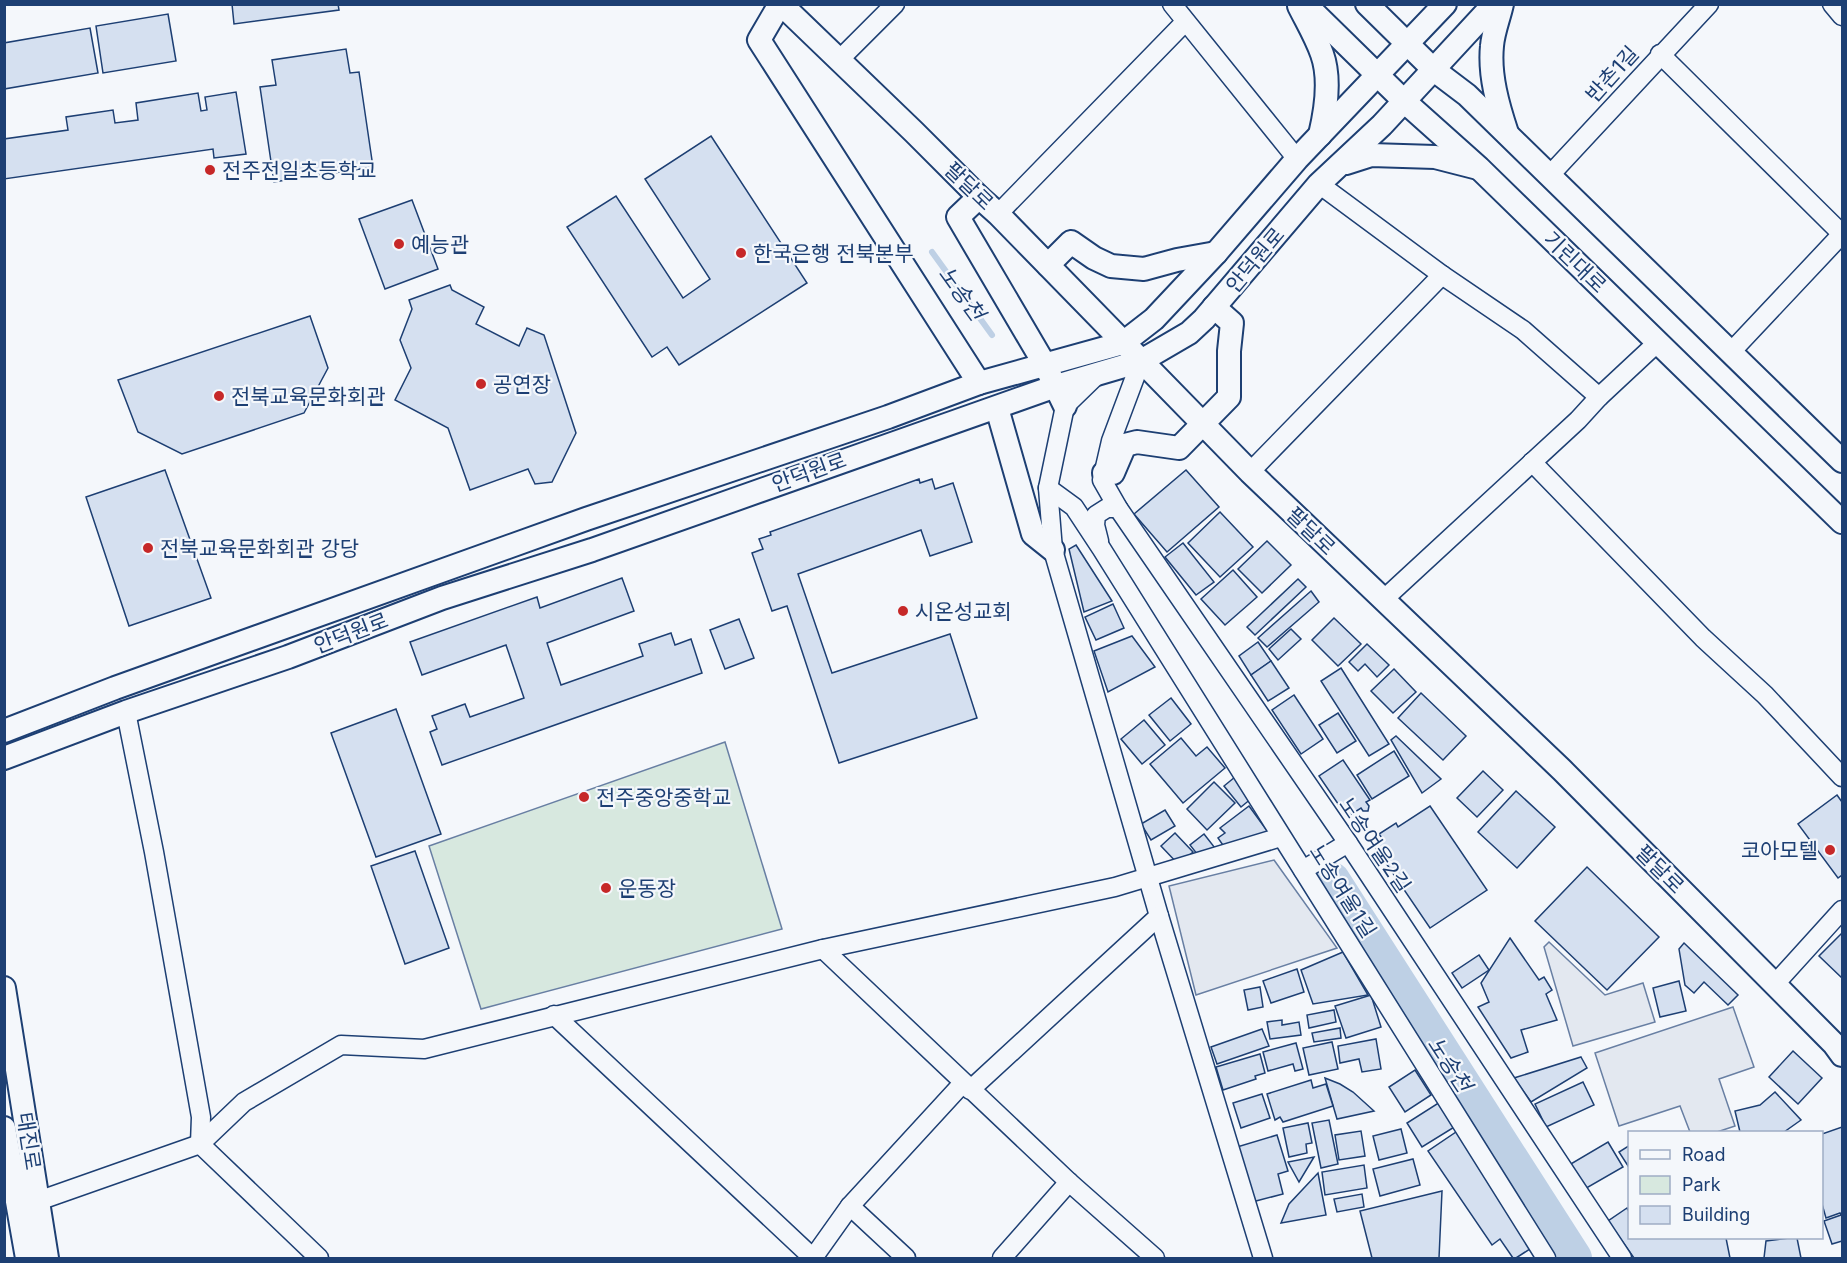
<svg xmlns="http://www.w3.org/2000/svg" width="1847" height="1263" viewBox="0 0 1847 1263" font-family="Inter,'Noto Sans KR',sans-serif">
	<rect width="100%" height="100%" fill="#f4f7fb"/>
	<path fill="#d7e8df" stroke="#687fa3" stroke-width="1.5" d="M725 742 782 929 481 1009 429 846Z"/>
	<g fill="#e3e8f0" stroke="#687fa3" stroke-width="1.5">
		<path d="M1274 860 1337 948 1196 995 1169 886Z"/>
		<path d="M1549 942 1605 995 1643 983 1655 1022 1573 1046 1544 947Z"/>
		<path d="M1733 1007 1754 1067 1719 1079 1735 1126 1717 1132H1690L1680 1106 1619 1126 1595 1053Z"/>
	</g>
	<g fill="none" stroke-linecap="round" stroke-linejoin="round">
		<g stroke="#bed0e5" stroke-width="6">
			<path d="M932 252 992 335"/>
			<path d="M1326 870 1332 880"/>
		</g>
		<path stroke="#bed0e5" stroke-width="36" d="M1332 880 1574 1258"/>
	</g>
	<g fill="#d5e0f0" stroke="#1d3f73" stroke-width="1.5">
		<path d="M232 4H338L339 10 234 24Z"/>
		<path d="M168 14 176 61 103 73 96 26Z"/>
		<path d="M90 28 98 73 4 89V43Z"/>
		<path d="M346 49 350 73 359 72 373 167 274 182 260 87 276 85 272 60Z"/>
		<path d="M236 92 246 154 214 158 213 149 4 179V139L68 130 66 117 113 110 115 123 138 120 136 103 198 93 201 111 207 110 205 97Z"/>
		<path d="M711 136 807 283 679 365 667 347 652 357 567 227 616 196 683 298 710 279 645 179Z"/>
		<path d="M412 200 438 269 385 289 359 219Z"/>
		<path d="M450 285 452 290 484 307 476 324 519 346 527 328 544 335 576 433 552 482 535 484 528 469 470 490 448 428 395 400 411 368 400 340 412 309 409 300Z"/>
		<path d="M310 316 328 368 304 413 182 454 138 432 118 380Z"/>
		<path d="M165 470 211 598 129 626 86 497Z"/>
		<path d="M1186 470 1219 507 1167 552 1134 514Z"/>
		<path d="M919 479 920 483 932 479 935 489 953 483 972 542 930 556 921 530 798 574 832 673 950 634 977 718 839 763 787 606 772 611 752 553 763 549 759 539 771 535 770 532Z"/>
		<path d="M1220 512 1253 547 1220 577 1188 543Z"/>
		<path d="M1267 541 1291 565 1262 593 1238 569Z"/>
		<path d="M1183 543 1214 582 1196 595 1165 557Z"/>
		<path d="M1076 545 1112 601 1084 612 1069 549Z"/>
		<path d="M1233 570 1257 597 1225 625 1201 599Z"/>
		<path d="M622 578 634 611 547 643 561 685 643 656 639 644 671 633 675 645 691 639 702 673 442 765 430 732 437 729 432 716 465 704 470 717 524 698 506 645 422 675 410 642 537 597 540 608Z"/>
		<path d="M1298 579 1306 587 1255 635 1247 627Z"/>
		<path d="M1311 591 1319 602 1267 647 1258 638Z"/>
		<path d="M1113 604 1124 628 1096 640 1085 617Z"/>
		<path d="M1334 618 1361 644 1338 666 1312 640Z"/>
		<path d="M739 619 754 658 725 669 710 630Z"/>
		<path d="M1291 629 1301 639 1278 660 1269 649Z"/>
		<path d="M1132 636 1155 667 1108 692 1094 651Z"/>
		<path d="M1258 642 1271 661 1251 675 1239 656Z"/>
		<path d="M1367 644 1389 665 1377 677 1365 664 1358 671 1349 662Z"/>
		<path d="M1271 661 1289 688 1268 701 1251 675Z"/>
		<path d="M1341 668 1389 744 1369 756 1321 681Z"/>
		<path d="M1394 669 1416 692 1393 713 1371 691Z"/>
		<path d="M1421 693 1466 736 1443 760 1398 718Z"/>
		<path d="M1294 695 1323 739 1301 754 1272 710Z"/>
		<path d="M1171 698 1191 724 1170 741 1149 715Z"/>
		<path d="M396 709 441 834 376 857 331 733Z"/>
		<path d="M1338 713 1356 741 1337 753 1319 725Z"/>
		<path d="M1144 720 1165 745 1142 764 1121 739Z"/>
		<path d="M1396 736 1441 779 1422 793 1391 740Z"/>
		<path d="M1181 738 1196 756 1207 747 1225 768 1183 803 1150 764Z"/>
		<path d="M1394 751 1409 776 1372 799 1357 775Z"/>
		<path d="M1343 760 1370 800 1366 802 1369 806 1368 811H1363L1361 808 1347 817 1319 776Z"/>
		<path d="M1483 771 1503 790 1477 817 1457 798Z"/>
		<path d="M1235 777 1252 798 1241 807 1224 786Z"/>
		<path d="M1214 782 1235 803 1207 830 1187 809Z"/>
		<path d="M1516 791 1555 827 1517 868 1478 832Z"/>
		<path d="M1837 795 1842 802V875L1838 878 1798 824Z"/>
		<path d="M1249 806 1268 832 1227 851 1218 838 1225 833 1220 828Z"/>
		<path d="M1430 806 1487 890 1430 928 1373 844 1382 838 1379 834 1396 823 1398 827Z"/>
		<path d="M1165 810 1175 826 1151 840 1141 824Z"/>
		<path d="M1175 833 1193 852 1179 865 1161 846Z"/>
		<path d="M1204 834 1215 848 1201 859 1190 845Z"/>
		<path d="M415 851 449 948 405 964 371 866Z"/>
		<path d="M1587 867 1659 937 1607 990 1535 921Z"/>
		<path d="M1842 933V978L1819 956Z"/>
		<path d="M1510 938 1539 980 1544 977 1552 990 1546 994 1557 1020 1521 1030 1528 1052 1511 1058 1478 1007 1489 1002 1481 983Z"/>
		<path d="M1684 943 1738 995 1728 1005 1704 982 1694 993 1685 985 1679 949Z"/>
		<path d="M1343 952 1368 995 1313 1004 1301 970Z"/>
		<path d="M1479 955 1489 970 1462 988 1452 973Z"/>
		<path d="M1297 969 1304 992 1271 1003 1263 981Z"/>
		<path d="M1679 981 1686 1011 1660 1017 1653 988Z"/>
		<path d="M1260 987 1263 1007 1248 1010 1244 990Z"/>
		<path d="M1371 995 1381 1027 1346 1038 1335 1006Z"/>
		<path d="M1334 1010 1336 1022 1309 1028 1307 1015Z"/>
		<path d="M1282 1020V1025L1299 1022 1301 1035 1270 1039 1267 1022Z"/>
		<path d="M1340 1028 1341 1038 1314 1042 1312 1033Z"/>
		<path d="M1262 1029 1269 1046 1217 1064 1211 1047Z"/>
		<path d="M1376 1039 1381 1069 1362 1072 1359 1059 1340 1063 1338 1046Z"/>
		<path d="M1332 1042 1338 1069 1309 1075 1303 1048Z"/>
		<path d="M1296 1043 1303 1069 1295 1071 1293 1064 1268 1071 1263 1052Z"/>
		<path d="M1793 1051 1822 1078 1798 1104 1769 1077Z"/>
		<path d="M1260 1054 1265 1073 1255 1076 1256 1079 1223 1090 1216 1067Z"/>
		<path d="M1581 1057 1587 1068 1531 1102 1514 1078Z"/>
		<path d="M1415 1070 1431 1095 1405 1112 1389 1087Z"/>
		<path d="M1325 1078 1340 1084 1353 1092 1374 1111 1337 1119Z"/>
		<path d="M1311 1080 1313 1088 1326 1084 1333 1106 1283 1122 1280 1117 1275 1120 1267 1094Z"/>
		<path d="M1583 1082 1594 1105 1546 1127 1535 1104Z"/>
		<path d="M1775 1092 1801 1120 1784 1132H1740L1735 1111 1760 1105Z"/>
		<path d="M1262 1094 1270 1118 1241 1128 1233 1103Z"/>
		<path d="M1440 1102 1456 1126 1422 1147 1407 1123Z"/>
		<path d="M1329 1120 1338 1164 1321 1168 1312 1123Z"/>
		<path d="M1308 1123 1312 1143 1306 1144 1307 1153 1289 1157 1283 1128Z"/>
		<path d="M1842 1127V1244V1241L1832 1244 1824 1221 1841 1215 1840 1213 1826 1218 1822 1204V1134Z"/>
		<path d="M1401 1129 1407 1153 1379 1160 1373 1136Z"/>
		<path d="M1459 1130 1536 1245 1516 1258H1513L1500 1239 1492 1245 1428 1151Z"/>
		<path d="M1361 1131 1365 1156 1339 1160 1335 1135Z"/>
		<path d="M1277 1135 1288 1171 1278 1174 1283 1194 1252 1202 1237 1147Z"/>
		<path d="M1608 1142 1623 1167 1583 1190 1569 1165Z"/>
		<path d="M1630 1145V1169L1619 1152Z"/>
		<path d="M1314 1157 1299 1182 1288 1162Z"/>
		<path d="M1413 1159 1420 1185 1380 1196 1373 1169Z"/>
		<path d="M1364 1165 1367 1188 1325 1195 1322 1172Z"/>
		<path d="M1318 1173 1326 1215 1281 1223 1289 1204Z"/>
		<path d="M1442 1191 1439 1258H1372L1360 1211Z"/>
		<path d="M1362 1194 1364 1207 1337 1212 1334 1199Z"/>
		<path d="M1627 1208 1630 1213V1238H1726L1730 1258H1634L1608 1221Z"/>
		<path d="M1789 1238H1797L1801 1258H1764L1766 1241Z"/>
	</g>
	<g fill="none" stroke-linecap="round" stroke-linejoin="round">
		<g stroke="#1d3f73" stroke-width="21">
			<g id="minor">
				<path d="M1172 4 1297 159"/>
				<path d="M1832 4 1842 16"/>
				<path d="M1660 54 1842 234"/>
				<path d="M839 60 895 4"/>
				<path d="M1549 176 1709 4"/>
				<path d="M998 214 1185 22"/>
				<path d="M1442 275 1523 330 1599 397"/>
				<path d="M1730 353 1842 234"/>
				<path d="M1141 361 1111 441 1102 480 1118 508 1348 843 1622 1258"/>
				<path d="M1099 373 1065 406 1048 488 1053 550 1159 916 1263 1258"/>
				<path d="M1532 462 1703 638 1765 695 1842 777"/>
				<path d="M1250 472 1442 275 1319 184"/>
				<path d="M1048 488 1074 507 1101 548 1546 1258"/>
				<path d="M1099 541 1095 525 1096 515 1107 508H1118"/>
				<path d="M1383 600 1578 420 1599 397 1658 342"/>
				<path d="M126 712 154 852 201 1117 200 1144 319 1258"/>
				<path d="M1303 870 1348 843"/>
				<path d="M823 949 1069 1182 1155 1258"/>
				<path d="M1775 984 1842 910"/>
				<path d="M554 1015 813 1258"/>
				<path d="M970 1090 1159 916"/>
				<path d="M38 1201 200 1144 244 1102 341 1045 424 1049 823 949 1115 887 1281 837"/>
				<path d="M850 1206 906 1258"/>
				<path d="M810 1258H813L850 1206 963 1083"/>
				<path d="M1002 1258 1069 1182"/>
			</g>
		</g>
		<g stroke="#1d3f73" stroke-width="26">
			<g id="tertiary">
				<path d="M780 4 759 40 979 383"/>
				<path d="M781 4 914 132 979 197 998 214 1250 472 1562 770 1834 1044 1842 1055"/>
				<path d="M1305 4 1404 101 1479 168 1842 522"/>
				<path d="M1367 4 1434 70 1467 95 1842 461"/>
				<path d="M1502 4C1499 18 1493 32 1492 46 1489 75 1498 106 1507 133"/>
				<path d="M1299 6C1307 22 1316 37 1322 54 1331 79 1326 110 1320 135"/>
				<path d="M1346 163 1371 155 1435 157 1478 168"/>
				<path d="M979 197 958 217 1045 365 1065 406"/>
				<path d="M1048 265 1071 242 1094 258 1111 266 1144 269 1177 260 1216 253"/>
				<path d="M997 408 1033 534 1053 550"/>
				<path d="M1104 473H1113L1125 445 1137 442 1179 448 1229 397V351L1232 323 1214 307"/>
				<path d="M4 731 115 688 586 519 888 417 979 383 1123 343 1154 319 1216 253 1297 159 1445 4"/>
				<path d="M4 758 126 712 288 657 442 598 592 550 1056 386 1141 361 1189 333 1204 319 1319 184 1382 125 1494 4"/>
				<path d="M4 988 47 1258"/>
				<path d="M4 1128 27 1258"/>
			</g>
		</g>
		<use href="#minor" stroke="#f4f7fb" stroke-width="18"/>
		<use href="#tertiary" stroke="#f4f7fb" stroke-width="22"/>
	</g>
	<g fill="#c62828" stroke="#f4f7fb" stroke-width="2">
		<circle cx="210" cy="170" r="6"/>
		<circle cx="399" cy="244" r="6"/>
		<circle cx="741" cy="253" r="6"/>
		<circle cx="481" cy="384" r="6"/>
		<circle cx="219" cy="396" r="6"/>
		<circle cx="148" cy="548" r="6"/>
		<circle cx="903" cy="611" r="6"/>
		<circle cx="584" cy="797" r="6"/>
		<circle cx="1830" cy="850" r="6"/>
		<circle cx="606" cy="888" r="6"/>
	</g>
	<g text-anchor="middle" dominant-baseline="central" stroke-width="4.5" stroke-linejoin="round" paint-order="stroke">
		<g font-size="21" fill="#1d3f73" stroke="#f4f7fb">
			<text transform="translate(1612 74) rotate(-48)">반촌1길</text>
			<text transform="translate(969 186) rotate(44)">팔달로</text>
			<text transform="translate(1255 260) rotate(-50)">안덕원로</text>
			<text transform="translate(1575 262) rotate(44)">기린대로</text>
			<text transform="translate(809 472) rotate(-20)">안덕원로</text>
			<text transform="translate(1311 531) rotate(44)">팔달로</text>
			<text transform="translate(351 633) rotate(-21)">안덕원로</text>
			<text transform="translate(1375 845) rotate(56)">노송여울2길</text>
			<text transform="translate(1660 869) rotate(45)">팔달로</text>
			<text transform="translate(1343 891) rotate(58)">노송여울1길</text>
			<text transform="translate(29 1141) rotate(81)">태진로</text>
		</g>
		<g font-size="21" fill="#1d3f73" stroke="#f4f7fb" text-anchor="start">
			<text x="222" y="170">전주전일초등학교</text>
			<text x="411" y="244">예능관</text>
			<text x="753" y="253">한국은행 전북본부</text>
			<text x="493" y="384">공연장</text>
			<text x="231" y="396">전북교육문화회관</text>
			<text x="160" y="548">전북교육문화회관 강당</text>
			<text x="915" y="611">시온성교회</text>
			<text x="596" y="797">전주중앙중학교</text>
			<text x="1818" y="850" text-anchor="end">코아모텔</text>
			<text x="618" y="888">운동장</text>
		</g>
		<g font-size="22" font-style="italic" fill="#1d3f73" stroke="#f4f7fb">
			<text transform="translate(962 293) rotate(54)">노송천</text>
			<text transform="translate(1450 1064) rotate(57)">노송천</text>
		</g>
	</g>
	<rect width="1847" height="1263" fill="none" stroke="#1d3f73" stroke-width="12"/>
	<rect x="1628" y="1131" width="195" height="108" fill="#f4f7fb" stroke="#9eadc5" stroke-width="1.5"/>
	<rect x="1640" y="1150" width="30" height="9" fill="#f4f7fb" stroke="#9eadc5" stroke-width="1.5"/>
	<text x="1682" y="1161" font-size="18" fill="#1d3f73">Road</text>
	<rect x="1640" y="1176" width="30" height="18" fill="#d7e8df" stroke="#9eadc5" stroke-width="1.5"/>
	<text x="1682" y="1191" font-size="18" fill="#1d3f73">Park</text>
	<rect x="1640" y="1206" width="30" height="18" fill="#d5e0f0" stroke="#9eadc5" stroke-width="1.5"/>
	<text x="1682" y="1221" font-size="18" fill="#1d3f73">Building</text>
</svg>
